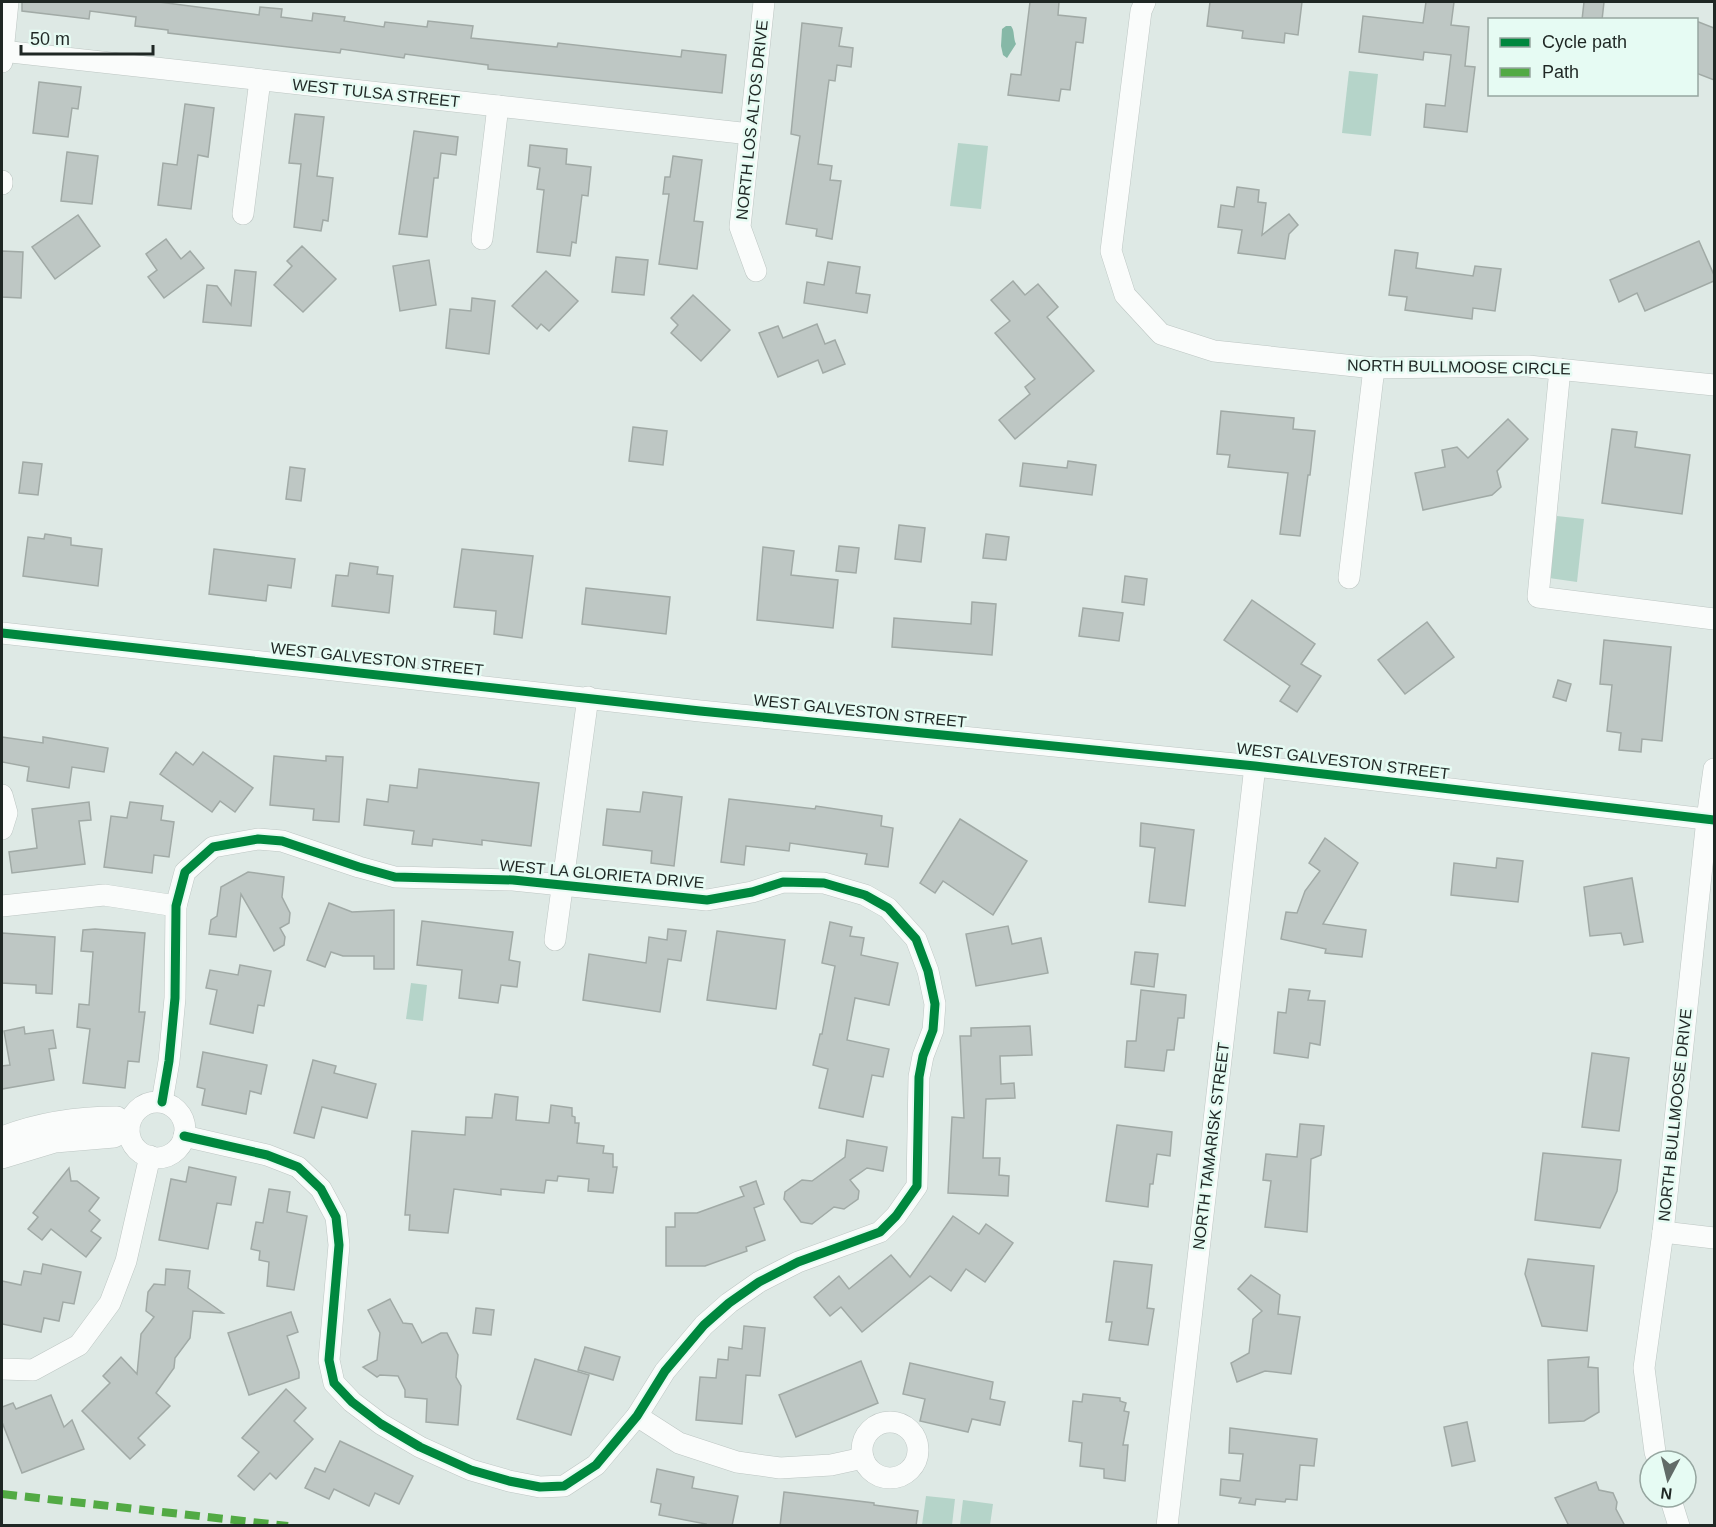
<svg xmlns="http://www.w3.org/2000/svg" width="1716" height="1527" viewBox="0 0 1716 1527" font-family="Helvetica,sans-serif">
	<rect width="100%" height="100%" fill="#dee9e5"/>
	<g fill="#b5d4c9">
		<path d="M1349 71 1378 74 1371 136 1342 133Z"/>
		<path d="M958 143 988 146 981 209 950 206Z"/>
		<path d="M1557 516 1584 519 1577 582 1549 578Z"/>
		<path d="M411 983 427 985 423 1021 406 1019Z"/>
		<path d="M926 1496 955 1499 952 1525H922Z"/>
		<path d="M963 1500 993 1504 990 1525H960Z"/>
	</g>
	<path fill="#86b8a7" d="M1006 26H1011C1015 31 1013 38 1016 44L1007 58 1003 55 1001 46 1002 29Z"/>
	<g fill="#bec7c4" stroke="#a1aaa6" stroke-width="1.5">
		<path d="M22 2H159L259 15 260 7 282 9 281 17 312 21 313 13 345 17 344 21 384 27 385 22 427 27 428 21 473 26 471 38 557 47 558 43 681 57 682 50 726 55 722 93 488 69V65L405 54 404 58 341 49 340 53 168 33V30L135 26 136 17 90 11 89 19 22 11Z"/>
		<path d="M1030 2H1059L1058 15 1086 18 1083 43 1076 42 1070 90 1061 89 1059 101 1008 95 1011 74 1021 75Z"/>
		<path d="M1210 2H1302L1298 35 1285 33 1284 43 1242 38 1243 31 1207 26Z"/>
		<path d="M1426 2H1454L1451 25 1469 27 1465 66 1475 67 1467 132 1424 127 1426 104 1445 106 1451 55 1424 52 1423 60 1359 52 1363 16 1423 23Z"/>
		<path d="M1584 2H1604L1602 20H1582Z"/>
		<path d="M1696 21 1714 28V80L1696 73Z"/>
		<path d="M802 23 842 28 839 46 853 48 851 67 837 65 835 81 829 80 818 164 832 166 830 180 841 181 832 239 816 236 817 229 786 224 800 136 791 134Z"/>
		<path d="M39 82 81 87 78 109 72 108 68 137 33 133Z"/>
		<path d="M185 104 214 108 208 157 198 155 191 209 158 205 163 163 177 165Z"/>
		<path d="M295 114 324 117 317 176 333 178 328 221 323 220 321 231 294 227 301 164 289 163Z"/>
		<path d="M414 131 458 137 456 155 441 153 438 178H434L427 237 399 234Z"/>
		<path d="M530 145 567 149 566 164 591 167 588 196 582 195 576 243 572 242 570 256 537 252 544 190 537 189 540 168 528 166Z"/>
		<path d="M67 152 98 156 92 204 61 201Z"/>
		<path d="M673 156 702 160 694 221 703 222 697 269 659 264 669 194H663L665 177H670Z"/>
		<path d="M1237 187 1259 190 1258 202 1266 203 1262 235 1289 214 1298 225 1289 234 1285 259 1238 253 1242 230 1218 227 1221 205 1234 207Z"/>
		<path d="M78 215 100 246 55 279 32 247Z"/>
		<path d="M166 239 181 259 190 251 204 268 164 298 148 277 157 270 146 254Z"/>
		<path d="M1699 241 1714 275V281L1645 311 1637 293 1619 302 1610 280Z"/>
		<path d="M302 246 336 279 303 312 274 285 292 266 287 261Z"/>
		<path d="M1395 250 1418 253 1416 268 1473 276 1475 266 1501 269 1495 311 1473 308 1472 319 1405 310 1407 297 1389 295Z"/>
		<path d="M2 251 23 252 21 298 2 297Z"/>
		<path d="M616 257 648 260 644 295 612 292Z"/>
		<path d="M429 260 436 305 400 311 393 266Z"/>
		<path d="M828 262 860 267 856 293 870 295 867 313 804 303 807 282 824 285Z"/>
		<path d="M235 270 256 272 251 326 203 322 207 285 217 286 231 305Z"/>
		<path d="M546 271 578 301 549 331 541 324 537 329 512 306Z"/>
		<path d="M1013 281 1025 295 1038 284 1058 307 1047 317 1094 371 1015 439 999 420 1030 394 1025 387 1035 379 995 333 1010 321 991 300Z"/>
		<path d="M693 295 730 330 701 361 671 333 678 325 671 318Z"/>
		<path d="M472 298 495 301 489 354 446 348 450 309 471 311Z"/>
		<path d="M817 324 825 344 835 340 845 364 823 373 818 360 778 377 759 333 778 326 783 338Z"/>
		<path d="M1221 411 1294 418 1293 429 1315 431 1310 475H1308L1300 536 1280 534 1288 473 1228 467 1230 455 1217 454Z"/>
		<path d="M1508 419 1528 439 1497 471 1501 487 1492 495 1423 510 1415 473 1445 467 1442 450 1457 447 1468 458Z"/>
		<path d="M633 427 667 431 663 465 629 461Z"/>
		<path d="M1612 429 1637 432 1635 447 1690 455 1682 514 1602 503Z"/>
		<path d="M1068 461 1096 465 1092 495 1020 486 1023 463 1067 468Z"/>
		<path d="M23 462 42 464 38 495 19 493Z"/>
		<path d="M290 467 305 469 301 501 286 499Z"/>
		<path d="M899 525 925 528 921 562 895 559Z"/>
		<path d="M45 534 71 538V545L102 549 98 586 23 576 28 537 44 539Z"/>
		<path d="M986 534 1009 537 1006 560 983 558Z"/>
		<path d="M839 546 859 548 856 573 836 571Z"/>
		<path d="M763 547 794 551 791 575 838 580 833 628 757 620Z"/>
		<path d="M214 549 295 559 291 588 268 585 266 601 209 594Z"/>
		<path d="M462 549 533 556 522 638 494 634 496 611 454 607Z"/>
		<path d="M350 563 378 567 377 574 393 576 389 613 332 606 336 575 348 576Z"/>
		<path d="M1125 576 1147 579 1144 605 1122 602Z"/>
		<path d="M586 588 670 597 666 634 582 624Z"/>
		<path d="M1252 600 1315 644 1301 664 1321 676 1297 712 1280 701 1290 686 1224 640Z"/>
		<path d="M972 602 996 604 992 655 892 647 894 618 971 624Z"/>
		<path d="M1083 608 1123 613 1119 641 1079 636Z"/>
		<path d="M1427 622 1454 657 1405 694 1378 660Z"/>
		<path d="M1604 640 1671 647 1662 741 1642 739 1641 752 1619 750 1621 733 1607 731 1612 685 1600 684Z"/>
		<path d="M1558 680 1571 684 1566 701 1553 697Z"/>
		<path d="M2 737 43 743V737L108 748 104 772 72 767 69 788 27 781 29 767 2 762Z"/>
		<path d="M176 752 193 765 203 752 253 788 235 812 220 801 212 812 160 774Z"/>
		<path d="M274 756 326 761V756L343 757 339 822 313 820 314 809 270 805Z"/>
		<path d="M419 769 539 783 531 846 482 840V845L433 839 432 846 412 844 414 831 364 825 367 799 388 802 390 785 417 788Z"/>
		<path d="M643 792 682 797 674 866 651 863 652 851 603 845 607 809 640 812Z"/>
		<path d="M729 799 815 809 816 806 882 816 881 826 893 828 888 867 865 864 867 854 790 843 789 851 746 846 744 865 721 862Z"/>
		<path d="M89 802 91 820 79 821 85 864 12 873 9 852 37 848 32 809Z"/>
		<path d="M130 802 163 806 161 820 174 822 169 857 154 855 152 873 104 867 111 816 127 818Z"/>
		<path d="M960 819 1027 861 993 915 943 881 935 893 920 883Z"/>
		<path d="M1141 823 1194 830 1185 906 1149 902 1155 848 1140 846Z"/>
		<path d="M1325 838 1358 863 1323 924 1366 930 1362 957 1325 953 1326 949 1281 939 1286 912 1297 913 1305 891 1320 871 1309 863Z"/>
		<path d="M1497 858 1523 861 1518 902 1451 895 1454 863 1496 868Z"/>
		<path d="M248 872 284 877 282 897 290 913 289 923 280 928 285 937 284 945 274 951 241 894 236 937 209 934 211 920 217 916 221 887Z"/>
		<path d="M1632 878 1643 942 1624 945 1621 933 1590 936 1584 887Z"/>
		<path d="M329 903 352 912 394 910V969H374V956H343L331 952 325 967 307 960Z"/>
		<path d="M422 921 513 932 509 960 520 962 517 987 501 985 498 1003 459 998 462 970 417 965Z"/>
		<path d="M830 922 852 927 850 936 864 938 861 955 898 963 889 1005 855 998 847 1040 889 1049 883 1077 872 1075 863 1117 819 1108 828 1069 813 1065 820 1034H822L835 966 822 963Z"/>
		<path d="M1008 926 1012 944 1041 938 1048 973 976 986 966 934Z"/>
		<path d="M95 929 145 933 139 1012H145L139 1062 128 1061 125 1088 83 1083 90 1029 77 1027 79 1004 89 1005 93 952 81 951 83 930Z"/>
		<path d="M668 929 686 931 681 961 668 959 660 1012 583 1000 589 954 646 963 649 937 667 940Z"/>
		<path d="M717 931 785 940 776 1009 707 1000Z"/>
		<path d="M2 933 55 937 52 994 36 993V985L2 983Z"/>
		<path d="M1135 952 1158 954 1154 987 1131 984Z"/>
		<path d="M240 965 271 971 264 1006 258 1005 253 1033 210 1024 217 990 206 988 210 970 238 975Z"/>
		<path d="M1289 989 1310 991 1308 1000 1325 1001 1320 1045 1310 1043 1308 1058 1274 1053 1278 1012 1286 1013Z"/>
		<path d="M1141 990 1186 995 1184 1018H1178L1174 1050H1167L1164 1071 1125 1067 1127 1041H1136Z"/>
		<path d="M1030 1026 1032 1055 1000 1056 1001 1084 1014 1083 1015 1098 986 1099 983 1158H1000L999 1175 1009 1176 1008 1196 948 1193 952 1117 964 1118 960 1036H971V1028Z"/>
		<path d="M24 1027 25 1034 53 1030 56 1048 49 1049 54 1080 2 1089V1066L10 1065 4 1031Z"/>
		<path d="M203 1052 267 1065 261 1094 250 1091 246 1114 202 1105 205 1089 197 1087Z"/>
		<path d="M1592 1053 1629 1058 1619 1131 1582 1127Z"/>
		<path d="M313 1060 336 1066 334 1073 376 1084 367 1118 322 1107 314 1138 294 1133Z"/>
		<path d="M495 1094 518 1097 516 1120 549 1123 551 1105 572 1108V1116L575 1117V1123H579L577 1143 604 1146 603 1153 613 1154V1167H617L613 1193 588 1191 589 1179 558 1176 557 1181 546 1180 544 1193 501 1189V1195L454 1189 448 1233 409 1230 410 1215H405L412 1131 465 1135 466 1117 492 1118Z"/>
		<path d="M1300 1124 1324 1126 1321 1155 1311 1159 1307 1232 1265 1227 1271 1181 1263 1180 1266 1154 1297 1157Z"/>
		<path d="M1117 1125 1172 1132 1170 1156 1157 1154 1153 1184H1150L1148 1207 1106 1201Z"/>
		<path d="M847 1140 887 1147 883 1171 867 1168 850 1180 859 1191 858 1199 844 1209 834 1207 812 1224 801 1222 784 1199 785 1192 802 1180 812 1181 845 1157Z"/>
		<path d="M1543 1153 1621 1160 1617 1191 1600 1228 1535 1220Z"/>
		<path d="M189 1167 236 1177 231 1205 217 1203 208 1249 159 1240 171 1179 186 1182Z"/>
		<path d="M69 1168 71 1181H77L99 1198 89 1211 100 1220 91 1231 101 1238 86 1257 51 1229 42 1240 28 1229 38 1217 33 1213Z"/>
		<path d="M756 1181 764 1204 754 1208 765 1240 746 1247 747 1251 705 1266H666V1227H675V1213H697L744 1196 740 1187Z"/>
		<path d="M269 1189 290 1192 287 1212 307 1216 294 1290 267 1286 269 1262 259 1260 260 1251 251 1249 256 1222 263 1223Z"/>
		<path d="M953 1216 979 1234 986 1224 1013 1243 985 1282 966 1269 951 1291 930 1276 862 1332 841 1307 830 1316 814 1297 839 1276 849 1289 891 1255 910 1277Z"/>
		<path d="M1528 1259 1594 1266 1587 1331 1542 1326 1525 1274Z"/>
		<path d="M1114 1261 1152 1265 1147 1308 1154 1309 1148 1345 1109 1340 1112 1322H1106Z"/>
		<path d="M43 1264 81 1272 74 1304 63 1302 59 1321 44 1318 41 1332 2 1324V1281L21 1285 24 1271 41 1274Z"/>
		<path d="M166 1269 190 1271 188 1288 223 1313 193 1311 190 1338 175 1358 174 1368 156 1393 170 1406 138 1438 145 1445 130 1459 82 1411 110 1383 103 1376 121 1357 137 1374 141 1334 154 1317 146 1311 148 1292 154 1284 165 1285Z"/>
		<path d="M1251 1275 1280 1295 1278 1314 1300 1317 1291 1374 1265 1371 1237 1382 1231 1363 1249 1353 1253 1319 1262 1311 1238 1289Z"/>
		<path d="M390 1299 403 1323 412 1324 422 1343 441 1333H447L458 1355 456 1377 461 1386 458 1425 426 1422 427 1399 405 1397V1390L398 1376 380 1375 377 1377 363 1367 377 1360 380 1333 368 1310Z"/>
		<path d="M476 1308 494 1310 491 1335 473 1333Z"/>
		<path d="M291 1312 298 1332 287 1336 299 1372V1378L249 1395 228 1333Z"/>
		<path d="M744 1326 765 1328 760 1376 746 1375 742 1424 696 1420 700 1377 716 1378 718 1359 728 1360 729 1347 742 1349Z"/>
		<path d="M585 1347 620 1357 613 1380 578 1370Z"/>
		<path d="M1589 1357 1588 1367 1598 1368 1599 1412 1584 1421 1549 1423 1548 1360Z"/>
		<path d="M535 1359 589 1375 571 1435 517 1419Z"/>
		<path d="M861 1361 878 1403 796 1437 779 1395Z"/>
		<path d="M910 1363 993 1382 990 1399 1005 1402 1000 1425 972 1419 968 1432 920 1421 925 1399 903 1394Z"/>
		<path d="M286 1389 306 1408 294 1421 313 1439 276 1479 270 1473 254 1490 238 1476 259 1452 242 1438Z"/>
		<path d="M1083 1394 1120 1398V1401L1126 1403 1124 1411 1129 1412 1123 1445H1128L1125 1481 1104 1478V1469L1080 1466 1082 1443 1069 1441 1073 1401 1082 1402Z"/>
		<path d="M51 1395 64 1427 72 1420 84 1449 22 1473 2 1422V1407L13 1403 16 1409Z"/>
		<path d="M1467 1422 1475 1461 1452 1466 1444 1427Z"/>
		<path d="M1230 1428 1317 1439 1314 1466 1300 1465 1297 1500 1286 1499 1285 1502 1256 1499 1255 1505 1239 1503 1241 1498 1220 1495 1221 1479 1240 1481 1243 1454 1229 1453Z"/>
		<path d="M340 1441 413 1476 399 1504 375 1493 369 1506 334 1489 329 1499 305 1488 315 1468 325 1472Z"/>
		<path d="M657 1469 694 1477 692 1488 738 1496 732 1526H705L706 1524 659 1515 661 1504 651 1502Z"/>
		<path d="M1596 1482 1599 1490 1613 1493 1617 1502 1616 1509 1625 1526H1569L1555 1498Z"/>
		<path d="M784 1492 874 1503V1505L918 1511 916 1526H780Z"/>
	</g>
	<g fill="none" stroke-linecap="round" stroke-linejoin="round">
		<g stroke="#bdc6c3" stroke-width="22">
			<g id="minor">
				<path d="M1145 2 1141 11 1111 251 1125 295 1161 334 1214 351 1374 368 1528 366 1714 385"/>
				<path d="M2 51 750 134"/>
				<path d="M2 62 8 2"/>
				<path d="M2 181V184"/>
				<path d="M243 214 260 80"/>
				<path d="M482 239 498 106"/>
				<path d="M756 271 740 227 764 2"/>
				<path d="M1560 369 1538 597 1714 619"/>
				<path d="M1349 578 1374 368"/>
				<path d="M2 633 700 711 1255 766 1714 820"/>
				<path d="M2 795 7 813 2 829"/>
				<path d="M2 906 104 895 176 906"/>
				<path d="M555 940 588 697"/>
				<circle cx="157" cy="1130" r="28"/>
				<path d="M162 1102 169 1061 175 998 176 906 185 872 213 847 258 839 282 841 359 867 395 877 513 880 707 900 752 892 783 882 824 883 865 895 888 908 916 939 928 971 935 1004 933 1030 923 1056 919 1077 917 1186 896 1216 880 1232 798 1262 759 1282 729 1303 704 1325 665 1371 637 1416 596 1465 564 1486 540 1487 509 1481 471 1470 420 1447 381 1424 352 1402 334 1383 329 1360 339 1245 336 1217 321 1189 298 1167 267 1155 184 1136"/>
				<path d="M2 1137C38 1123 78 1117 117 1117L129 1129 114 1137 55 1142 2 1158"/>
				<path d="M1663 1232 1714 1238"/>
				<path d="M2 1369 33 1370 79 1345 110 1303 126 1261 150 1156"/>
				<path d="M637 1416 679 1443 737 1462 780 1468 831 1465 863 1458"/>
				<circle cx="890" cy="1450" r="28"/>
				<path d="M1658 1461 1655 1452 1644 1368 1663 1232 1707 819 1714 769"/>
				<path d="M1670 1497 1679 1526"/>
				<path d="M1167 1526 1255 766"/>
			</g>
		</g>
		<use href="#minor" stroke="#fafcfb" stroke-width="21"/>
		<path stroke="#52aa44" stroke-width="8" stroke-dasharray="15 8" stroke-linecap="butt" d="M2 1494 288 1526"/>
		<g stroke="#e6fbf3" stroke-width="13">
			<g id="cycleway">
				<path d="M2 633 700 711 1255 766 1714 820"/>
				<path d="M162 1102 169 1061 175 998 176 906 185 872 213 847 258 839 282 841 359 867 395 877 513 880 707 900 752 892 783 882 824 883 865 895 888 908 916 939 928 971 935 1004 933 1030 923 1056 919 1077 917 1186 896 1216 880 1232 798 1262 759 1282 729 1303 704 1325 665 1371 637 1416 596 1465 564 1486 540 1487 509 1481 471 1470 420 1447 381 1424 352 1402 334 1383 329 1360 339 1245 336 1217 321 1189 298 1167 267 1155 184 1136"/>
			</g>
		</g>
		<use href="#cycleway" stroke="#00873e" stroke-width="9"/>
	</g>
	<g text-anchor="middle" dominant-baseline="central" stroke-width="5" stroke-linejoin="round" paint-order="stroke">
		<g font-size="16" fill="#1f2724" stroke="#e6fbf3">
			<text transform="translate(376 93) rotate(6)">WEST TULSA STREET</text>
			<text transform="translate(752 120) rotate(-84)">NORTH LOS ALTOS DRIVE</text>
			<text transform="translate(1459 367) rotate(1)">NORTH BULLMOOSE CIRCLE</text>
			<text transform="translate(377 659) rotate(6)">WEST GALVESTON STREET</text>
			<text transform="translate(860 711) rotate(6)">WEST GALVESTON STREET</text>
			<text transform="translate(1343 761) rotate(7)">WEST GALVESTON STREET</text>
			<text transform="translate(602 874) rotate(5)">WEST LA GLORIETA DRIVE</text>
			<text transform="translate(1675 1115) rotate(-84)">NORTH BULLMOOSE DRIVE</text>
			<text transform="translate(1211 1146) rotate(-83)">NORTH TAMARISK STREET</text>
		</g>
	</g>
	<rect width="1716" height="1527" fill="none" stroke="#1f2724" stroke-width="6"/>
	<rect x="1488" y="18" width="210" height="78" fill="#e6fbf3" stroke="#96a6a0" stroke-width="1.5"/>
	<rect x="1500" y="38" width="30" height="9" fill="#00873e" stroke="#96a6a0" stroke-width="1.5"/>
	<text x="1542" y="48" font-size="18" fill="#1f2724">Cycle path</text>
	<rect x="1500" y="68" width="30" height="9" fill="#52aa44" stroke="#96a6a0" stroke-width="1.5"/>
	<text x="1542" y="78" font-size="18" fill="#1f2724">Path</text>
	<g transform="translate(1668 1479) rotate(187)"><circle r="28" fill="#e6fbf3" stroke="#96a6a0" stroke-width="1.5"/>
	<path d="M0-4.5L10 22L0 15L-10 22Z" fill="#626b68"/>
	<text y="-9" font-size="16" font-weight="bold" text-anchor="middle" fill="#1f2724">N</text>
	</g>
	<path d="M21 45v9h132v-9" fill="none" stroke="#1f2724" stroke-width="3"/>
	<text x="30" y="45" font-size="18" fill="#1f2724" stroke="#e6fbf3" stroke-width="4.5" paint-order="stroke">50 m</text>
</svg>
